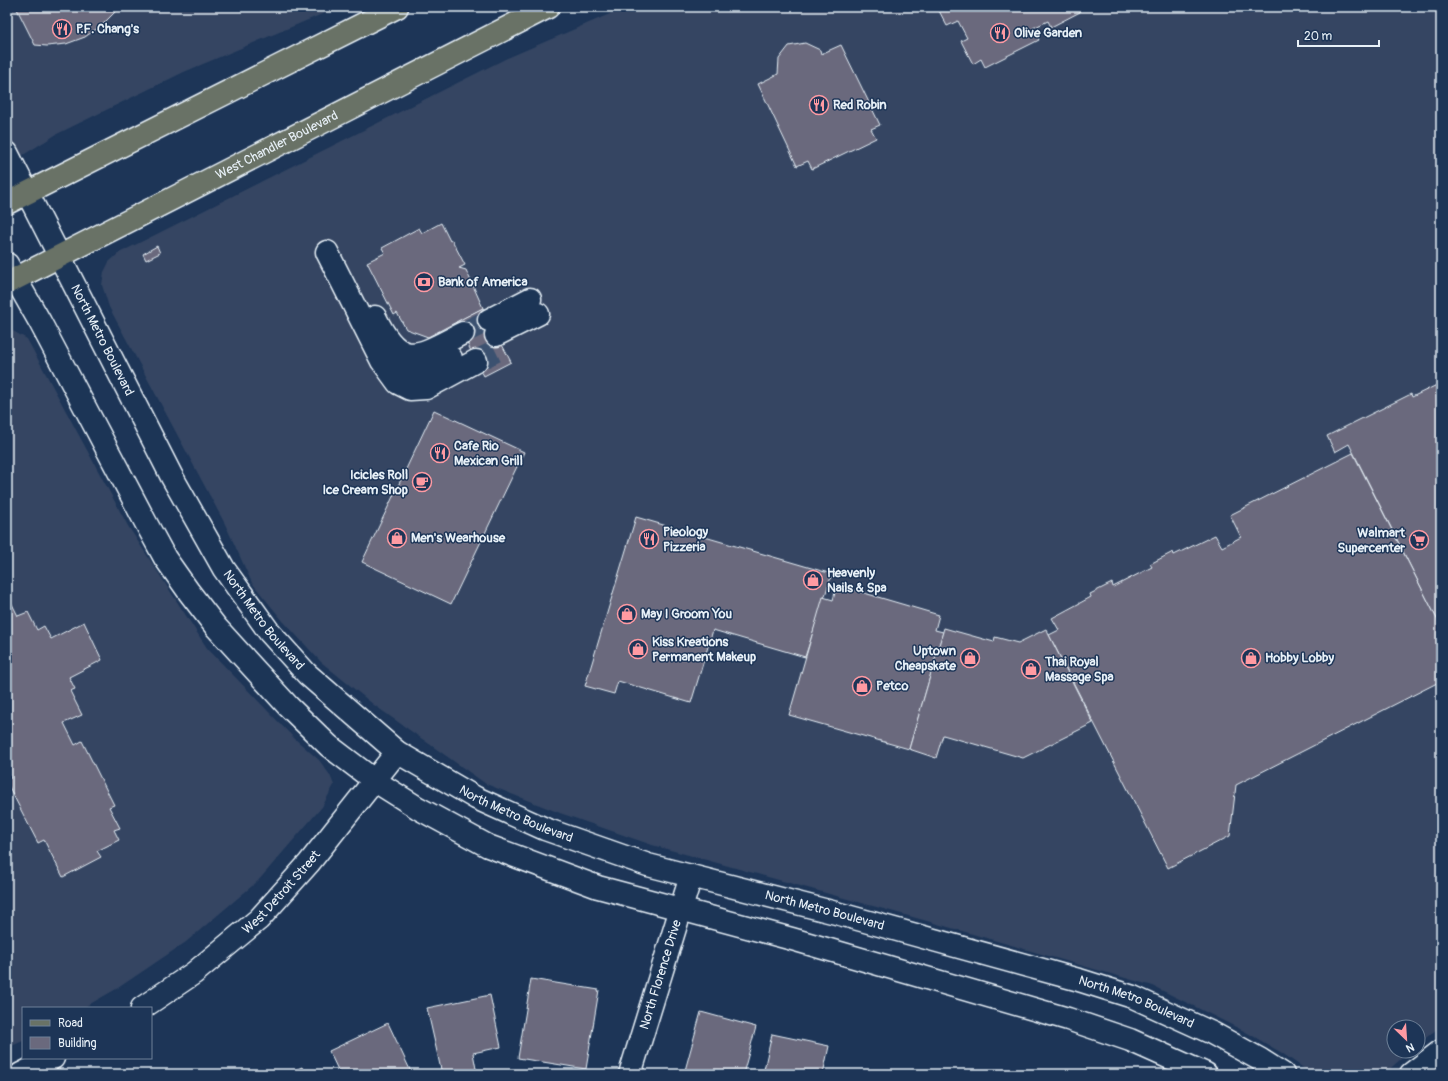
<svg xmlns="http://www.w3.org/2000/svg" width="1448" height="1081" viewBox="0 0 1448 1081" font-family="Pangolin,sans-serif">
	<rect width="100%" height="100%" fill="#1d3557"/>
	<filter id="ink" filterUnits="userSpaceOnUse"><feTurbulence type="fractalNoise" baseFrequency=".025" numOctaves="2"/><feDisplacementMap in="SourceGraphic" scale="8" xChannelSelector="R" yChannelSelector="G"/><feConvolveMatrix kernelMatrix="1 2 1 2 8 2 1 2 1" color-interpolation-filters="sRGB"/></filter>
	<g filter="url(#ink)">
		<g fill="#344562">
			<path d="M7 7H339L184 72 57 134 7 165Z"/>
			<path d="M626 7H1441V1026L1418 1044V1027H1394V1051H1410L1384 1074H1312L1282 1053 1244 1031 1153 986 927 921 652 845 560 813 486 784 374 705 321 662 283 621 252 583 225 524 109 307 102 285 104 272 109 262 119 253 505 59Z"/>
			<path d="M13 331 27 339 128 526 207 648 294 738 319 760 330 775 334 785 322 807 258 881 186 942 118 988 83 1008H23V1041L7 1048V332Z"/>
		</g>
		<g fill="#6a697d" stroke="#e8f1f8">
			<path d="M16 7H114L115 12 102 25 85 37 66 44 47 46 35 45Z"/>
			<path d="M937 7H1077L1080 12 1051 27 1048 21 1033 28 1039 40 985 67 981 59 973 64 961 41 967 38 958 21 947 26Z"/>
			<path d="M805 43 820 50 821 54 841 45 880 125 871 129 876 138 812 169 808 161 797 166 758 84 778 74 779 59 789 46Z"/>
			<path d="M441 223 450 241 452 240 465 265 459 268 466 270 483 308 428 337 406 329 397 313 394 315 367 262 385 253 382 248 419 228 422 233Z"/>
			<path d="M157 246 160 253 146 260 143 254Z"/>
			<path d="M483 308 511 362 484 376 456 322Z"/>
			<path d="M1441 383V627L1349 444 1335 452 1327 436 1411 394 1412 397Z"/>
			<path d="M434 410 524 452 451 604 362 562Z"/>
			<path d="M1353 453 1441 627V681L1236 785 1230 836 1168 868 1049 635 1059 630 1052 618 1091 597 1090 594 1112 583 1113 587 1152 567 1150 564 1173 552 1174 555 1215 535 1222 547 1241 537 1230 515Z"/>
			<path d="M636 517 832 574 805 657 713 630 691 703 618 681 614 694 585 686Z"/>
			<path d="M837 585 939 615 935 630 943 632 909 749 789 715 823 597 833 600Z"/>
			<path d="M7 594 18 616 28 612 37 630 44 626 51 639 84 622 102 660 69 677 75 689 70 691 82 715 64 723 75 745 82 741 114 805 109 807 120 828 114 830 119 840 97 851 101 857 63 877 44 840 38 843 7 783V779L11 778 7 770Z"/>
			<path d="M944 628 994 642 995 637 1018 643 1046 629 1093 723 1023 758 943 735 936 758 909 749Z"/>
			<path d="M531 979 599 990 586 1069 518 1058Z"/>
			<path d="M490 995 501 1047 473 1053 477 1074H442L427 1008Z"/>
			<path d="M701 1012 756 1027 743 1074H684Z"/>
			<path d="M388 1023 412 1074H340L329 1051Z"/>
			<path d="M772 1034 829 1046 823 1074H763Z"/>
			<path d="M302 1067 305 1074H287Z"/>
		</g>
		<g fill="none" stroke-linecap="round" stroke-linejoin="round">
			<g stroke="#3b516f" stroke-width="22" stroke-dasharray="22 11" stroke-linecap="butt">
				<path d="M463 333 489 320"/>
				<path d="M476 361 503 348"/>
			</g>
			<g stroke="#e8f1f8" stroke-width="25">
				<g id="minor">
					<path id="s1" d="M7 153 172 477 224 569 270 633 307 674 397 752 476 798 545 829 648 865 836 913 1079 980 1133 997 1212 1033 1261 1060 1283 1074"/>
					<path d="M327 252 382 361 398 383 410 389 426 388 476 361"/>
					<path d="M7 264 40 322 146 523 165 558 189 592 216 627 288 706 329 746 375 781 418 808 488 846 598 887 792 939 1068 1019 1130 1040 1206 1074"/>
					<path d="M375 317C401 371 418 356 463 333"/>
					<path d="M489 320 530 299"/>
					<path d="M496 335 538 314"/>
					<path d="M385 363C387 365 391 370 394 371 413 380 435 366 451 358"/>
					<path id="s2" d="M142 1008 194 973 259 919 309 863 397 752"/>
					<path d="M21 1074 53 1058"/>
					<path id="s3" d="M630 1074 691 876"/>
					<path d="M1411 1074 1441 1051"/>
				</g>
			</g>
			<g stroke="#e8f1f8" stroke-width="25">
				<g id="major">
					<path d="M7 203 397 7"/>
					<path id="s4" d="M7 283 548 7"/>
				</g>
			</g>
			<use href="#minor" stroke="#1d3557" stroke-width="22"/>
			<use href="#major" stroke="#697266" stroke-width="22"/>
		</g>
	</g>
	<defs>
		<g id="restaurant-ring" transform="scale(1)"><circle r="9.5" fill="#1d3557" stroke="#ff9aa2" stroke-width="1.5"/><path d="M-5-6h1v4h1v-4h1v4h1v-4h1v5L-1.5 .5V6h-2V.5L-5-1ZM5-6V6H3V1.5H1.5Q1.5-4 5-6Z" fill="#ff9aa2"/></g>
		<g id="bank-ring" transform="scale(1)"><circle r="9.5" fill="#1d3557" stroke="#ff9aa2" stroke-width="1.5"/><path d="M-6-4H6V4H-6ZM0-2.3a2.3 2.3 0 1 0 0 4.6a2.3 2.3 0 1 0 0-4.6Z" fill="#ff9aa2"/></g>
		<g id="cafe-ring" transform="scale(1)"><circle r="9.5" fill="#1d3557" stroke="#ff9aa2" stroke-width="1.5"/><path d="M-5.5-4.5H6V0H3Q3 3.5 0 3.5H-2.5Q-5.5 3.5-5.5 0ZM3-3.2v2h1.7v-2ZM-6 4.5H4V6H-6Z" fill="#ff9aa2"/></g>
		<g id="shop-ring" transform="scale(1)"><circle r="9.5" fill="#1d3557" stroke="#ff9aa2" stroke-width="1.5"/><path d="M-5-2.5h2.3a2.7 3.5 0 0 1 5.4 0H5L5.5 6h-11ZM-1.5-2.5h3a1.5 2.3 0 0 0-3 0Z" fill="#ff9aa2"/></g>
		<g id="supermarket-ring" transform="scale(1)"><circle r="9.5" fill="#1d3557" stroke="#ff9aa2" stroke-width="1.5"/><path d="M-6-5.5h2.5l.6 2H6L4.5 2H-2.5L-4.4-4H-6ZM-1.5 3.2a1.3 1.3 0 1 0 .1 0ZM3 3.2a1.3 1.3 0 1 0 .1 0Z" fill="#ff9aa2"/></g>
	</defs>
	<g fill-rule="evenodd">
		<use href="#restaurant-ring" x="62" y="29"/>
		<use href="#restaurant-ring" x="1000" y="33"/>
		<use href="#restaurant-ring" x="819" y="105"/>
		<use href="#bank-ring" x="424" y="282"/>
		<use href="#restaurant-ring" x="440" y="453"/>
		<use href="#cafe-ring" x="422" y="482"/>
		<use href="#shop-ring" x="397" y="538"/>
		<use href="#restaurant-ring" x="649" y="539"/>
		<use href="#supermarket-ring" x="1419" y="540"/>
		<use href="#shop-ring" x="813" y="580"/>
		<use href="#shop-ring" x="627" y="614"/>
		<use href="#shop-ring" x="638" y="649"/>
		<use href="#shop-ring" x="970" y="658"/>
		<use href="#shop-ring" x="1251" y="658"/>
		<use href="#shop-ring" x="1031" y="669"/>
		<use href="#shop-ring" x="862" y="686"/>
	</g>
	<g text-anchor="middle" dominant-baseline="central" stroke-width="3" stroke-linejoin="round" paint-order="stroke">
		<g font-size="13" font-weight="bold" fill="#e8f1f8" stroke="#1d3557" text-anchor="start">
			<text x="76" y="29">P.F. Chang's</text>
			<text x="1014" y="33">Olive Garden</text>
			<text x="833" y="105">Red Robin</text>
			<text x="438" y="282">Bank of America</text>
			<text x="454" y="446">Cafe Rio<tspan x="454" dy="15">Mexican Grill</tspan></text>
			<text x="408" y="475" text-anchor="end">Icicles Roll<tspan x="408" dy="15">Ice Cream Shop</tspan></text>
			<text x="663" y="532">Pieology<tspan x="663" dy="15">Pizzeria</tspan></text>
			<text x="1405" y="533" text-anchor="end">Walmart<tspan x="1405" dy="15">Supercenter</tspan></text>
			<text x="411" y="538">Men's Wearhouse</text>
			<text x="827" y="573">Heavenly<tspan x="827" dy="15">Nails &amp; Spa</tspan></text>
			<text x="641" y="614">May I Groom You</text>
			<text x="652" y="642">Kiss Kreations<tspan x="652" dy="15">Permanent Makeup</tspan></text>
			<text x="956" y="651" text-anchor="end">Uptown<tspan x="956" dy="15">Cheapskate</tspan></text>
			<text x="1265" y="658">Hobby Lobby</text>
			<text x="1045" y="662">Thai Royal<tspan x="1045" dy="15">Massage Spa</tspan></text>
			<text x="876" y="686">Petco</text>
		</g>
		<g font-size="13" fill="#e8f1f8" stroke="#1d3557">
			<text stroke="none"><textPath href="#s4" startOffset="303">West Chandler Boulevard</textPath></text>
			<text stroke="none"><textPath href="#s1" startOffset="210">North Metro Boulevard</textPath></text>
			<text stroke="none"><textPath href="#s1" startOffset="534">North Metro Boulevard</textPath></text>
			<text stroke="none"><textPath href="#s1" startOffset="857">North Metro Boulevard</textPath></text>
			<text stroke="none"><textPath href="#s2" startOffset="182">West Detroit Street</textPath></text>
			<text stroke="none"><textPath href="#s1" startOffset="1181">North Metro Boulevard</textPath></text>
			<text stroke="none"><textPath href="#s3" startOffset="104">North Florence Drive</textPath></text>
			<text stroke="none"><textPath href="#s1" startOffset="1506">North Metro Boulevard</textPath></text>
		</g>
	</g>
	<rect width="1448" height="1081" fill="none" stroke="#1d3557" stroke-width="24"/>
	<rect x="12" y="12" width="1424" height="1057" fill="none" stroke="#e8f1f8" stroke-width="1.5" filter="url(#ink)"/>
	<rect x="22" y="1007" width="130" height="52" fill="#1d3557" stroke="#6e8097"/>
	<rect x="30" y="1020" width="20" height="6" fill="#697266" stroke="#6e8097"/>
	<text x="58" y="1027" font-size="12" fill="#e8f1f8">Road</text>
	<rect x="30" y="1037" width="20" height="12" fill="#6a697d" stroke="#6e8097"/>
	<text x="58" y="1047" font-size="12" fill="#e8f1f8">Building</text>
	<g transform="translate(1406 1039) rotate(155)"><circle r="19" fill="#1d3557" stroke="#6e8097"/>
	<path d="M0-3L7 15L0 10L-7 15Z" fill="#ff9aa2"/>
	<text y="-6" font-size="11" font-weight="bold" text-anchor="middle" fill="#e8f1f8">N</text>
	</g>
	<path d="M1298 40v6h81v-6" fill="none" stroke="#e8f1f8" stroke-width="2"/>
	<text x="1304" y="40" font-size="12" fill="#e8f1f8" stroke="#1d3557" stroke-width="3" paint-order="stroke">20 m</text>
</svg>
